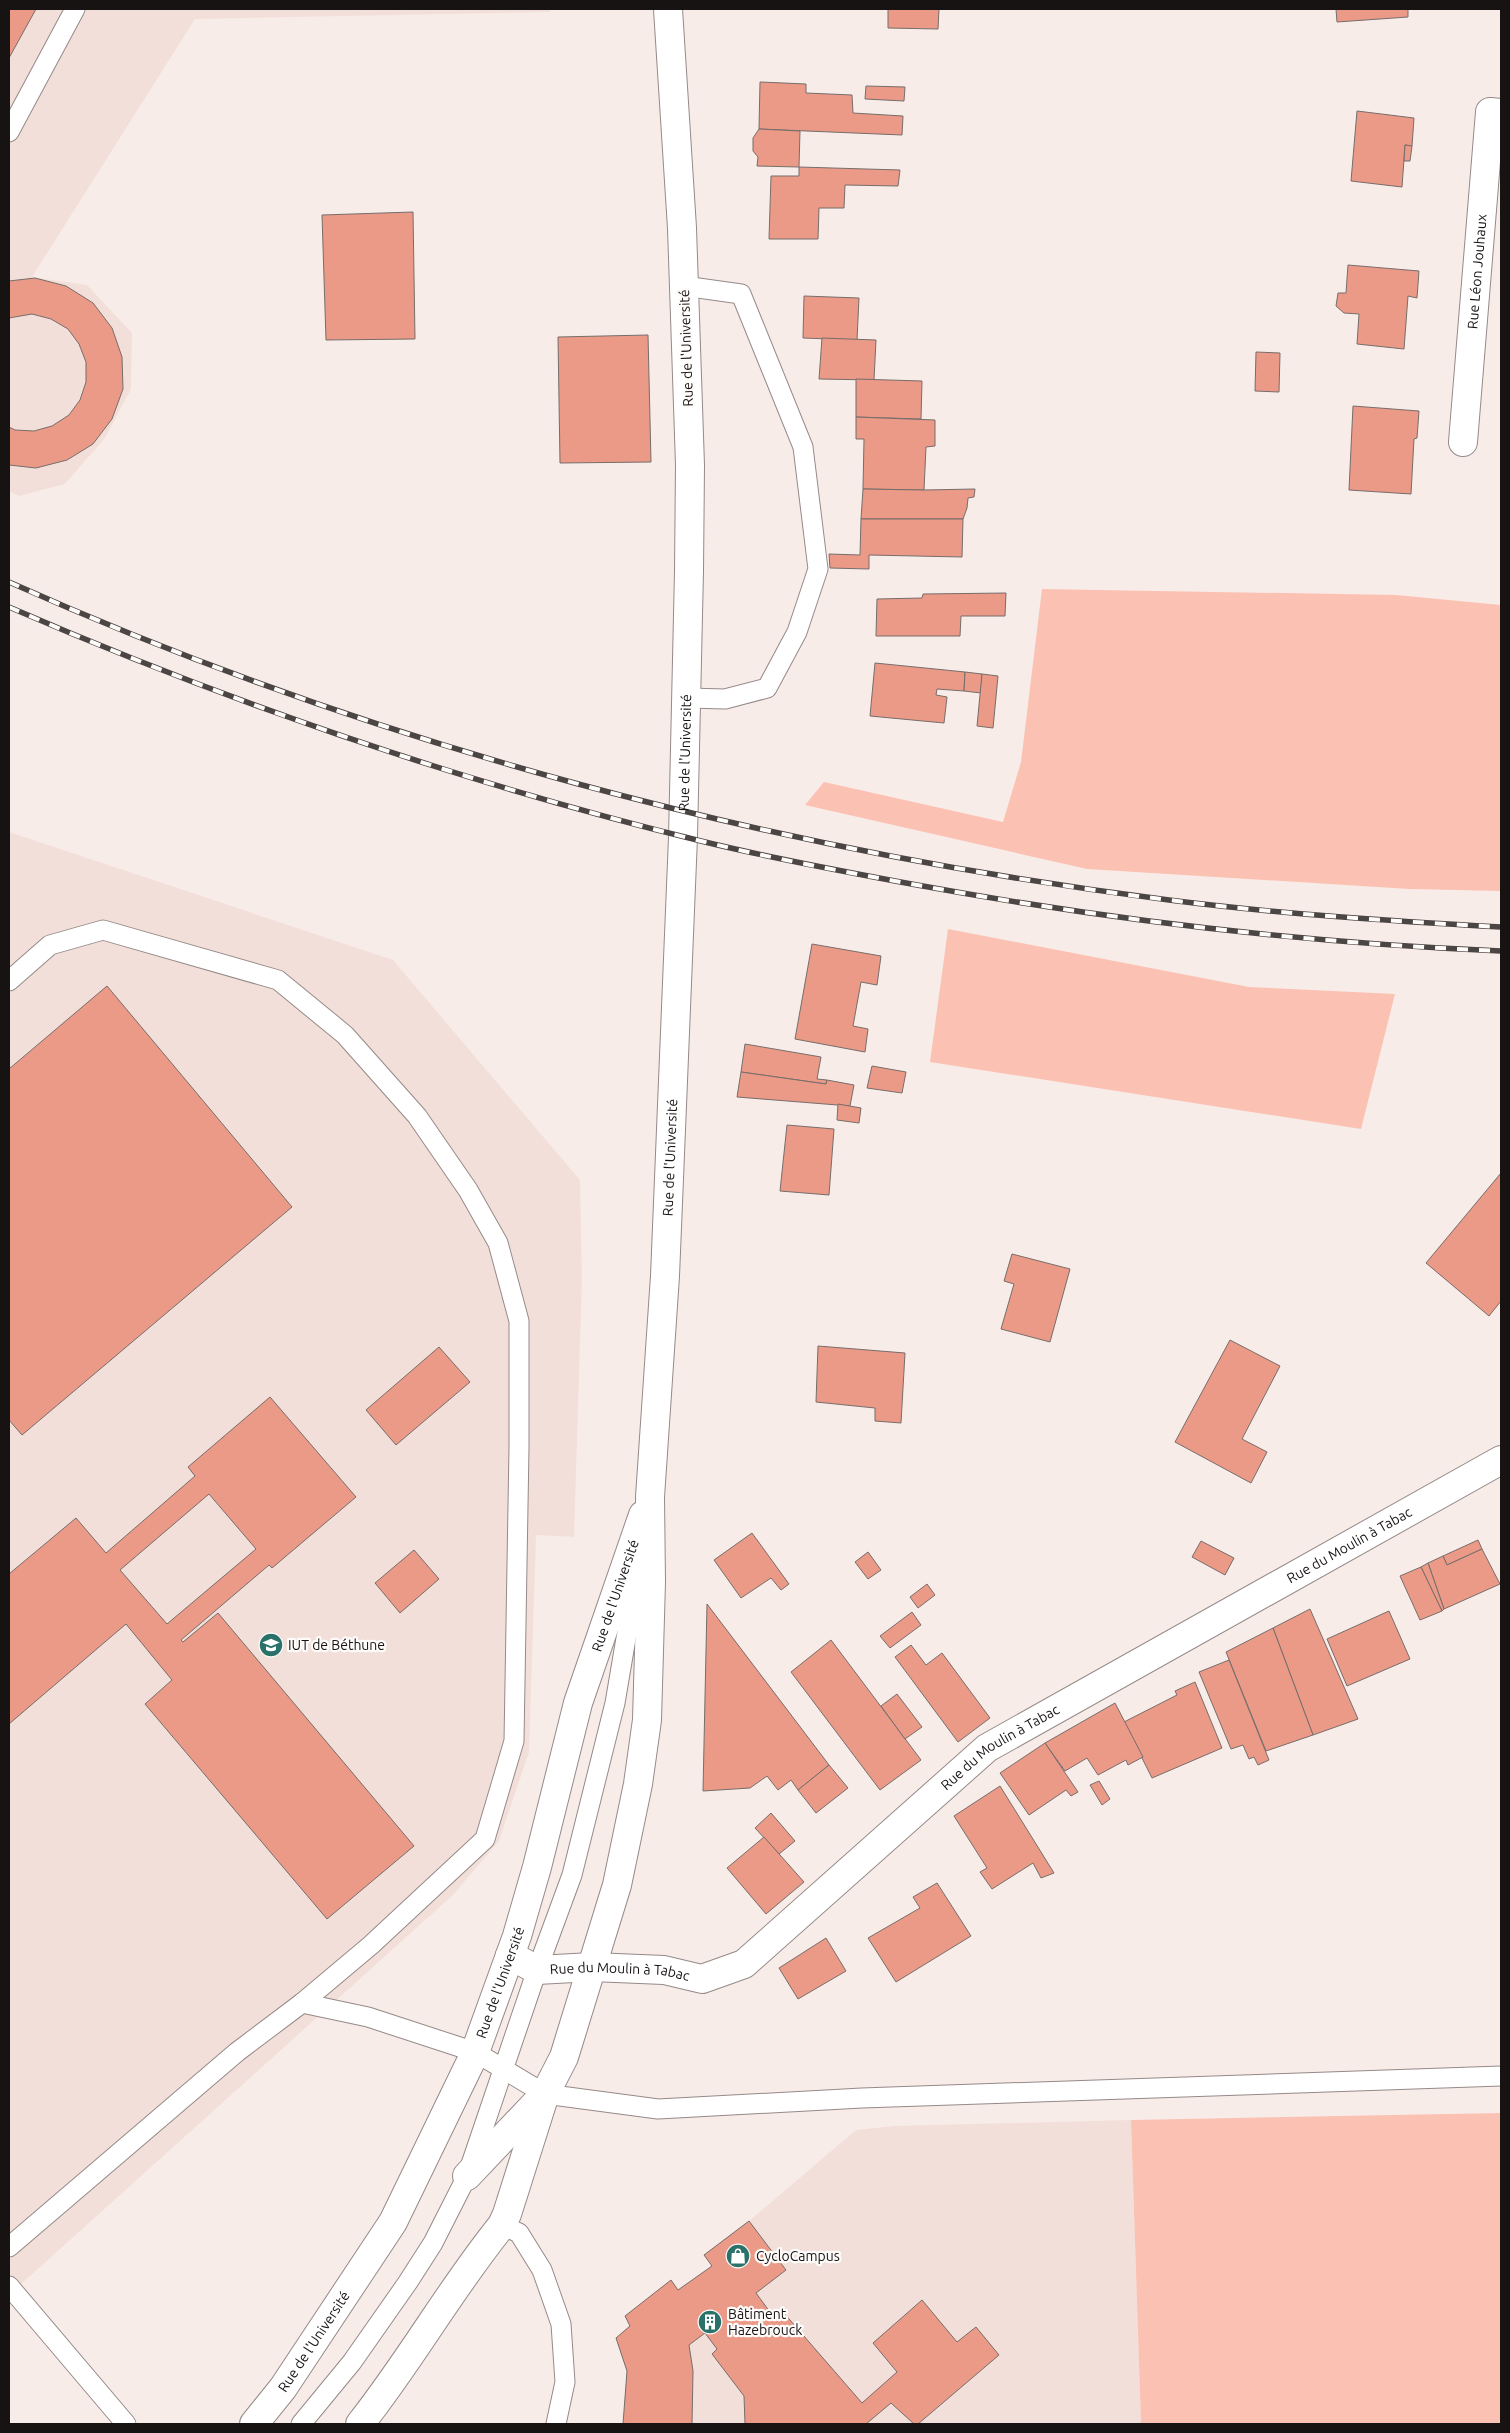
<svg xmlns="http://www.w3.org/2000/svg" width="1510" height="2433" viewBox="0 0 1510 2433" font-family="Ubuntu,sans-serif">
	<rect width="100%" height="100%" fill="#f8ece9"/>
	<g fill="#f3dfd9">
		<path d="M9 9H551L550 12 195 19 32 277 87 285 132 333 131 389 105 438 65 484 19 496 9 491Z"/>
		<path d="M9 832 393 960 580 1180 582 1279 574 1537 536 1535 529 1752 499 1841 453 1895 9 2295Z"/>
		<path d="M1131 2120 1141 2424H623L627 2371 616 2338 630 2326 625 2316 671 2280 678 2290 712 2266 704 2255 749 2221 856 2130 895 2126Z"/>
	</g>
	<g fill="#fbc2b3">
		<path d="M1042 589 1396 595 1501 605V891L1409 889 1087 869 805 805 824 782 1003 822 1021 762Z"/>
		<path d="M948 929 1249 987 1395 994 1361 1129 930 1062Z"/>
		<path d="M1501 2113V2424H1141L1131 2120Z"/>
	</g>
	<g fill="#ea9a87" stroke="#776d6b" fill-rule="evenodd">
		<path d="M9 9H36L9 58Z"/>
		<path d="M888 9H939L938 29 888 28Z"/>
		<path d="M1336 9H1408V17L1337 22Z"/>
		<path d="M760 82 806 84V93L852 95 853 113 903 116 902 135 759 129Z"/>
		<path d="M866 86 905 87 904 101 865 99Z"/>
		<path d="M1357 111 1414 118 1412 146 1405 145 1402 187 1351 181Z"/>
		<path d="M759 129 800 131 799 167 757 166 758 157 753 151V138Z"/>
		<path d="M1405 145 1412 146 1410 161H1404Z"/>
		<path d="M799 167 900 170 898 186 845 185 844 208H819L818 239H769L771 176H799Z"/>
		<path d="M413 212 415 339 326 340 322 215Z"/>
		<path d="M1348 265 1419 271 1417 298 1408 296 1404 349 1357 344 1359 314 1344 313 1336 306 1338 293H1346Z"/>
		<path d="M35 278 66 286 93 303 112 328 122 357 123 389 112 419 93 444 67 460 36 468 9 465V427L15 430 34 431 52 426 69 415 80 400 86 382V362L79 344 68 329 51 319 32 314 9 318V281Z"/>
		<path d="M804 296 859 298 857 340 803 338Z"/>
		<path d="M648 335 651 462 560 463 558 337Z"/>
		<path d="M822 338 876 340 874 380 819 379Z"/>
		<path d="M1256 352 1280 353 1279 392 1255 391Z"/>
		<path d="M856 379 922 381 921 419 856 417Z"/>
		<path d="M1353 406 1419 411 1417 438 1414 439 1411 494 1349 490Z"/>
		<path d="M856 417 935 420V446L926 447 924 490 863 489 864 439H856Z"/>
		<path d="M863 489 924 490 975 489 974 497 968 498 967 508 963 519H861Z"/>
		<path d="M861 519H963L962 557 869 555V569L830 568 829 554 860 555Z"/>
		<path d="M1006 593 1005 616H961L960 636H876L877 599 922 598 923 594Z"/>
		<path d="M875 663 965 672 964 691 937 689 936 695 947 697 944 723 870 716Z"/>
		<path d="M965 672 982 674 981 693 964 691Z"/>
		<path d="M982 674 998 676 993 728 977 726Z"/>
		<path d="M812 944 881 956 877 985 861 982 853 1026 868 1029 865 1052 795 1039Z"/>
		<path d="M107 986 292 1207 22 1435 9 1420V1069Z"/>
		<path d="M745 1044 821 1057 817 1079 827 1080 826 1084 741 1072Z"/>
		<path d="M872 1066 906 1072 902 1093 867 1088Z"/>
		<path d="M741 1072 826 1084 827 1080 854 1085 850 1106 737 1097Z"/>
		<path d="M838 1104 861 1108 859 1123 837 1120Z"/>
		<path d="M787 1125 834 1129 829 1195 780 1191Z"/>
		<path d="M1501 1173V1301L1489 1316 1426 1263Z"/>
		<path d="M1012 1254 1070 1269 1050 1342 1001 1329 1014 1284 1004 1281Z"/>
		<path d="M1230 1340 1280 1366 1242 1439 1267 1452 1251 1483 1175 1442Z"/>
		<path d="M818 1346 905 1353 901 1423 875 1421V1408L816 1402Z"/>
		<path d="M439 1347 470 1382 396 1445 366 1410Z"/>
		<path d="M270 1397 356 1497 272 1568 269 1565 181 1640 183 1642 218 1613 414 1846 327 1919 145 1704 172 1680 126 1624 9 1724V1574L76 1518 106 1553 195 1476 188 1467ZM209 1494 256 1549 167 1624 120 1570Z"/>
		<path d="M752 1533 789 1584 781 1590 771 1578 741 1598 714 1560Z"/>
		<path d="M1478 1540 1482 1549 1447 1565 1443 1556Z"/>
		<path d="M1201 1541 1234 1558 1225 1575 1192 1557Z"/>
		<path d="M1482 1549 1500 1584 1444 1609 1428 1563 1443 1556 1447 1565Z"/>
		<path d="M414 1550 439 1579 400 1613 375 1583Z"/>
		<path d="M868 1552 881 1570 868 1579 855 1562Z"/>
		<path d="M1428 1563 1444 1609 1442 1611 1421 1567Z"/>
		<path d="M1421 1567 1442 1611 1420 1620 1400 1576Z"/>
		<path d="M927 1584 935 1595 918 1608 910 1597Z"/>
		<path d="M707 1604 829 1765 798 1790 791 1780 778 1790 767 1776 750 1788 703 1791Z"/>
		<path d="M1310 1609 1358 1719 1313 1735 1273 1628Z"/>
		<path d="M1389 1611 1410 1659 1347 1686 1327 1639Z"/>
		<path d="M912 1612 921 1625 890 1648 880 1636Z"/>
		<path d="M1273 1628 1313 1735 1266 1751 1226 1652Z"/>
		<path d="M831 1640 921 1760 880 1790 791 1672Z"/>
		<path d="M911 1645 926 1665 942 1653 990 1718 958 1742 895 1657Z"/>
		<path d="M1229 1660 1269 1760 1258 1765 1254 1757 1249 1759 1243 1745 1231 1749 1199 1672Z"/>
		<path d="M1195 1682 1222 1748 1152 1778 1124 1722 1177 1695 1175 1691Z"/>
		<path d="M897 1694 922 1727 905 1739 881 1706Z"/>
		<path d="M1115 1703 1143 1757 1128 1765 1126 1760 1098 1775 1087 1758 1065 1771 1045 1743Z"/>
		<path d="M1045 1743 1078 1792 1071 1796 1066 1790 1029 1815 1000 1773Z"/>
		<path d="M829 1765 848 1788 816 1813 798 1790Z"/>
		<path d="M1099 1781 1110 1799 1102 1805 1090 1785Z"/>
		<path d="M1000 1786 1054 1873 1041 1878 1033 1863 992 1889 980 1872 987 1868 954 1816Z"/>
		<path d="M771 1813 795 1841 779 1854 755 1828Z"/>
		<path d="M764 1837 804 1882 766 1914 727 1868Z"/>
		<path d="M937 1883 971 1936 896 1982 868 1938 920 1908 913 1897Z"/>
		<path d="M826 1938 846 1971 798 1999 779 1968Z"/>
		<path d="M749 2221 786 2270 756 2293 775 2319 783 2312 862 2403 897 2372 873 2343 922 2300 957 2342 976 2327 999 2355 918 2424H914L891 2403 866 2424H745L744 2396 712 2354 717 2349 705 2333 689 2345 693 2371 692 2424H623L627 2371 616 2338 630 2326 625 2316 671 2280 678 2290 712 2266 704 2255Z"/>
	</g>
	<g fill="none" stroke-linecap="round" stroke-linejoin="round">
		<g stroke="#958a88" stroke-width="21">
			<g id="lane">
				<path d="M9 132 75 9"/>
				<path d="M684 286 741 294 803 447 818 569 797 632 767 688 725 699 688 698"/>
				<path d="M9 981 50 945 103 930 278 980 345 1035 417 1116 468 1190 498 1243 519 1321V1447L514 1741 485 1839 371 1945 302 2003 237 2052 9 2247"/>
				<path d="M302 2003 368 2017 475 2052 545 2094 658 2109 862 2098 1501 2076"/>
				<path d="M502 2225 519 2233 542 2270 561 2324 565 2382 556 2424"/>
				<path d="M9 2286 126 2424"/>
				<path d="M301 2424 352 2362 408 2282 433 2243 467 2176 537 1970 572 1875 615 1703 641 1550"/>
			</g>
		</g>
		<g stroke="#958a88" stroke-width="30">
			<g id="street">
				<path id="s1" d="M1463 442 1490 112 1501 113"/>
				<path id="s2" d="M510 1955 537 1970 592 1967 664 1970 702 1979 744 1964 987 1748 1501 1460"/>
				<path d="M467 2176 540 2099"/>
				<path id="s3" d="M254 2424 283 2388 393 2222 474 2055 517 1936 537 1867 578 1703 643 1515"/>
				<path id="s4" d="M360 2424C411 2360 450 2289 502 2225L507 2214 545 2094 564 2057 617 1885 638 1784 647 1720 651 1582 650 1497 665 1276 683 837 689 571 690 465 682 228 668 9"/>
			</g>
		</g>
		<use href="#lane" stroke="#fff" stroke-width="19"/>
		<use href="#street" stroke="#fff" stroke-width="28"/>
		<g stroke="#4b4543" stroke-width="5.5">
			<g id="rail">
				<path d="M9 582C376 746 771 850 1169 900 1280 914 1391 921 1501 927"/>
				<path d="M9 607C233 704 467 784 705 842 775 859 846 872 917 885 1110 920 1305 943 1501 951"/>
			</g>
		</g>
		<use href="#rail" stroke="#fefcfb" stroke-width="4" stroke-dasharray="11" stroke-linecap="butt"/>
	</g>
	<defs>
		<g id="university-disc" transform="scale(1.25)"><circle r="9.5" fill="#297169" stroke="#fefcfb"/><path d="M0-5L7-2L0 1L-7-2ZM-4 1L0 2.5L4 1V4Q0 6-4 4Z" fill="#fff"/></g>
		<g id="shop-disc" transform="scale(1.25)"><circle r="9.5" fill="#297169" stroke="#fefcfb"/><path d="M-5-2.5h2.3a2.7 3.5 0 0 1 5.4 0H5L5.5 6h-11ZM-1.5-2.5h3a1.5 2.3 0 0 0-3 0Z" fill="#fff"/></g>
		<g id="building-disc" transform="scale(1.25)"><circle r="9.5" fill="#297169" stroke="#fefcfb"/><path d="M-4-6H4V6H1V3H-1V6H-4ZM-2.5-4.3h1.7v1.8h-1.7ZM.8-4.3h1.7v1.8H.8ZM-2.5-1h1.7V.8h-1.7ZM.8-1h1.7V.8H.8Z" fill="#fff"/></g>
	</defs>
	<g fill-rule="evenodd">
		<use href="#university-disc" x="271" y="1645"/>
		<use href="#shop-disc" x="738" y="2256"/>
		<use href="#building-disc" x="710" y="2322"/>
	</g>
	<g text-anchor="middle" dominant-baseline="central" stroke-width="4.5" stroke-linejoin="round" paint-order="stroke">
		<g font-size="14" fill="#171312" stroke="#fefcfb">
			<text stroke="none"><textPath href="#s1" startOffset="171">Rue Léon Jouhaux</textPath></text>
			<text transform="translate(686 348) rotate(-92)">Rue de l'Université</text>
			<text stroke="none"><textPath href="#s4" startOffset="1740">Rue de l'Université</textPath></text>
			<text stroke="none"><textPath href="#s4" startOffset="1335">Rue de l'Université</textPath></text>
			<text stroke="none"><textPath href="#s2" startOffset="982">Rue du Moulin à Tabac</textPath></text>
			<text stroke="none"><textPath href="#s3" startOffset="912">Rue de l'Université</textPath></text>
			<text stroke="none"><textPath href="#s2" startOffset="578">Rue du Moulin à Tabac</textPath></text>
			<text stroke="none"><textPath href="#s2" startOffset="114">Rue du Moulin à Tabac</textPath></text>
			<text stroke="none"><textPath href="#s3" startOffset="508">Rue de l'Université</textPath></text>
			<text stroke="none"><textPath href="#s3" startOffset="102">Rue de l'Université</textPath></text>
		</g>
		<g font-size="14" fill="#171312" stroke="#fefcfb" text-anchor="start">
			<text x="288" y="1645">IUT de Béthune</text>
			<text x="756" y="2256">CycloCampus</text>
			<text x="728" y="2314">Bâtiment<tspan x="728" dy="16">Hazebrouck</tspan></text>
		</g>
	</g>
	<rect width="1510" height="2433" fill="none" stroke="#171312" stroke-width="20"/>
</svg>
